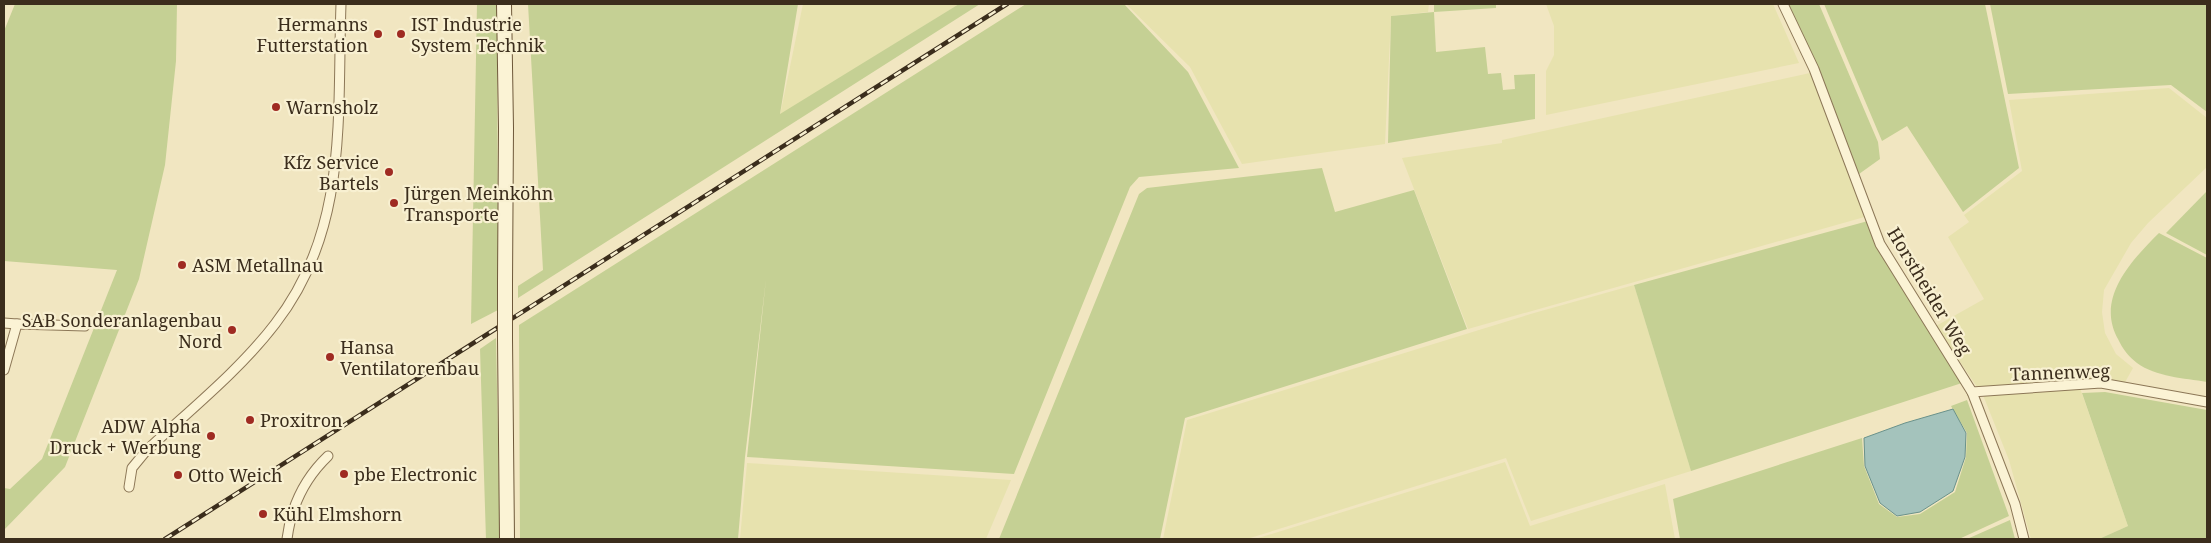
<svg xmlns="http://www.w3.org/2000/svg" width="2211" height="543" viewBox="0 0 2211 543" font-family="'Noto Serif',serif">
	<rect width="100%" height="100%" fill="#f1e6c1"/>
	<g fill="#e7e2ae">
		<path d="M803 4H959L780 115Z"/>
		<path d="M1126 4H1429L1428 12 1391 16 1385 144 1242 164 1190 67Z"/>
		<path d="M1546 4H1773L1799 63 1546 115V71L1554 55V26Z"/>
		<path d="M1810 73 1868 216 1468 329 1402 158 1502 143V140Z"/>
		<path d="M2169 88 2207 118V167L2148 223 2131 243 2104 290 2102 312 2105 333 2116 354 2133 368 2124 384 2102 379 1977 387 1936 326 1984 299 1948 237 1969 222 1964 215 2022 171 2009 100Z"/>
		<path d="M1634 285 1691 471 1531 521 1506 458 1247 539H1163L1187 420 1534 313Z"/>
		<path d="M2080 388 2128 526 2099 539H2031L2009 460 1983 395Z"/>
		<path d="M1505 462 1530 526 1665 484 1675 539H1255Z"/>
		<path d="M747 463 1011 480 986 539H740Z"/>
	</g>
	<g fill="#c5d094">
		<path d="M15 4H177L176 61 165 165 139 279 65 467 4 530V488L10 489 42 459 117 270 4 261V31Z"/>
		<path d="M477 4H497L498 310 471 324Z"/>
		<path d="M528 4H798L780 114 959 4H980L518 298V286L543 270Z"/>
		<path d="M1026 4H1124L1188 72 1239 168 1139 177 1130 187 1014 474 747 457 766 279 745 457 738 539H520L519 325Z"/>
		<path d="M1434 4H1496V8L1434 12 1436 52 1485 47 1488 74 1501 73 1503 90 1515 89 1514 75 1535 74V119L1388 143 1391 16 1434 12Z"/>
		<path d="M1787 4H1819L1878 142 1880 159 1859 174 1822 78Z"/>
		<path d="M1824 4H1985L2019 168 1963 212 1907 126 1882 141Z"/>
		<path d="M1990 4H2207V112L2171 85 2008 94Z"/>
		<path d="M1322 168 1335 212 1414 190 1467 329 1185 418 1160 539H999L1139 194 1147 188Z"/>
		<path d="M2207 191V255L2166 233Z"/>
		<path d="M1868 221 1965 382 1691 471 1634 285Z"/>
		<path d="M2159 233 2207 258V382C2184 378 2156 377 2137 363 2129 357 2122 348 2118 339 2095 298 2132 260 2159 233Z"/>
		<path d="M496 338 500 539H486L480 349Z"/>
		<path d="M2105 392 2207 410V539H2099L2128 526 2082 393Z"/>
		<path d="M1967 400 2009 516 1959 539H1680L1673 499 1862 438 1864 466 1879 504 1897 517 1920 514 1955 492 1966 457 1967 433 1951 406Z"/>
		<path d="M2010 520 2015 539H1967Z"/>
	</g>
	<path fill="#a4c3bc" stroke="#6a928b" d="M1953 409 1966 433 1965 457 1953 491 1920 512 1897 516 1880 503 1865 466 1864 438 1905 423Z"/>
	<g fill="none" stroke-linecap="round" stroke-linejoin="round">
		<g stroke="#8c7757" stroke-width="11">
			<g id="minor">
				<path d="M1783 4 1814 69 1880 244 1972 392 2015 504 2024 539"/>
				<path d="M4 323 17 324"/>
				<path d="M4 370 17 324 85 326"/>
				<path d="M1972 392 2101 383 2207 402"/>
				<path d="M129 487 132 468 146 451C190 410 239 371 275 324 349 229 337 116 341 4"/>
				<path d="M287 539C291 507 305 478 328 456"/>
			</g>
		</g>
		<g stroke="#6e583a" stroke-width="16">
			<g id="secondary">
				<path d="M504 4 506 128 505 283"/>
				<path d="M505 339 507 539"/>
			</g>
		</g>
		<use href="#minor" stroke="#fbf3d5" stroke-width="9"/>
		<use href="#secondary" stroke="#fbf3d5" stroke-width="14"/>
		<g stroke="#3b2d1c" stroke-width="4.5">
			<path id="rail" d="M165 539 1007 4"/>
		</g>
		<use href="#rail" stroke="#f8f0d1" stroke-width="2.5" stroke-dasharray="8" stroke-linecap="butt"/>
		<g stroke="#6e583a" stroke-width="16" stroke-linecap="butt">
			<path id="secondary-bridge" d="M505 283V339"/>
		</g>
		<use href="#secondary-bridge" stroke="#fbf3d5" stroke-width="14"/>
	</g>
	<g fill="#9f2b22" stroke="#f8f0d1" stroke-width="2">
		<circle cx="378" cy="34" r="5"/>
		<circle cx="401" cy="34" r="5"/>
		<circle cx="276" cy="107" r="5"/>
		<circle cx="389" cy="172" r="5"/>
		<circle cx="394" cy="203" r="5"/>
		<circle cx="182" cy="265" r="5"/>
		<circle cx="232" cy="330" r="5"/>
		<circle cx="330" cy="357" r="5"/>
		<circle cx="250" cy="420" r="5"/>
		<circle cx="211" cy="436" r="5"/>
		<circle cx="344" cy="474" r="5"/>
		<circle cx="178" cy="475" r="5"/>
		<circle cx="263" cy="514" r="5"/>
	</g>
	<g text-anchor="middle" dominant-baseline="central" stroke-width="4.5" stroke-linejoin="round" paint-order="stroke">
		<g font-size="18" fill="#3b2d1c" stroke="#f8f0d1" text-anchor="start">
			<text x="368" y="24" text-anchor="end">Hermanns<tspan x="368" dy="21">Futterstation</tspan></text>
			<text x="411" y="24">IST Industrie<tspan x="411" dy="21">System Technik</tspan></text>
			<text x="286" y="107">Warnsholz</text>
			<text x="379" y="162" text-anchor="end">Kfz Service<tspan x="379" dy="21">Bartels</tspan></text>
			<text x="404" y="193">Jürgen Meinköhn<tspan x="404" dy="21">Transporte</tspan></text>
			<text x="192" y="265">ASM Metallnau</text>
			<text x="222" y="320" text-anchor="end">SAB Sonderanlagenbau<tspan x="222" dy="21">Nord</tspan></text>
			<text x="340" y="347">Hansa<tspan x="340" dy="21">Ventilatorenbau</tspan></text>
			<text x="260" y="420">Proxitron</text>
			<text x="201" y="426" text-anchor="end">ADW Alpha<tspan x="201" dy="21">Druck + Werbung</tspan></text>
			<text x="354" y="474">pbe Electronic</text>
			<text x="188" y="475">Otto Weich</text>
			<text x="273" y="514">Kühl Elmshorn</text>
		</g>
		<g font-size="18" fill="#3b2d1c" stroke="#f8f0d1">
			<text transform="translate(1930 291) rotate(59)">Horstheider Weg</text>
			<text transform="translate(2060 372) rotate(-2)">Tannenweg</text>
		</g>
	</g>
	<rect width="2211" height="543" fill="none" stroke="#3b2d1c" stroke-width="10"/>
</svg>
